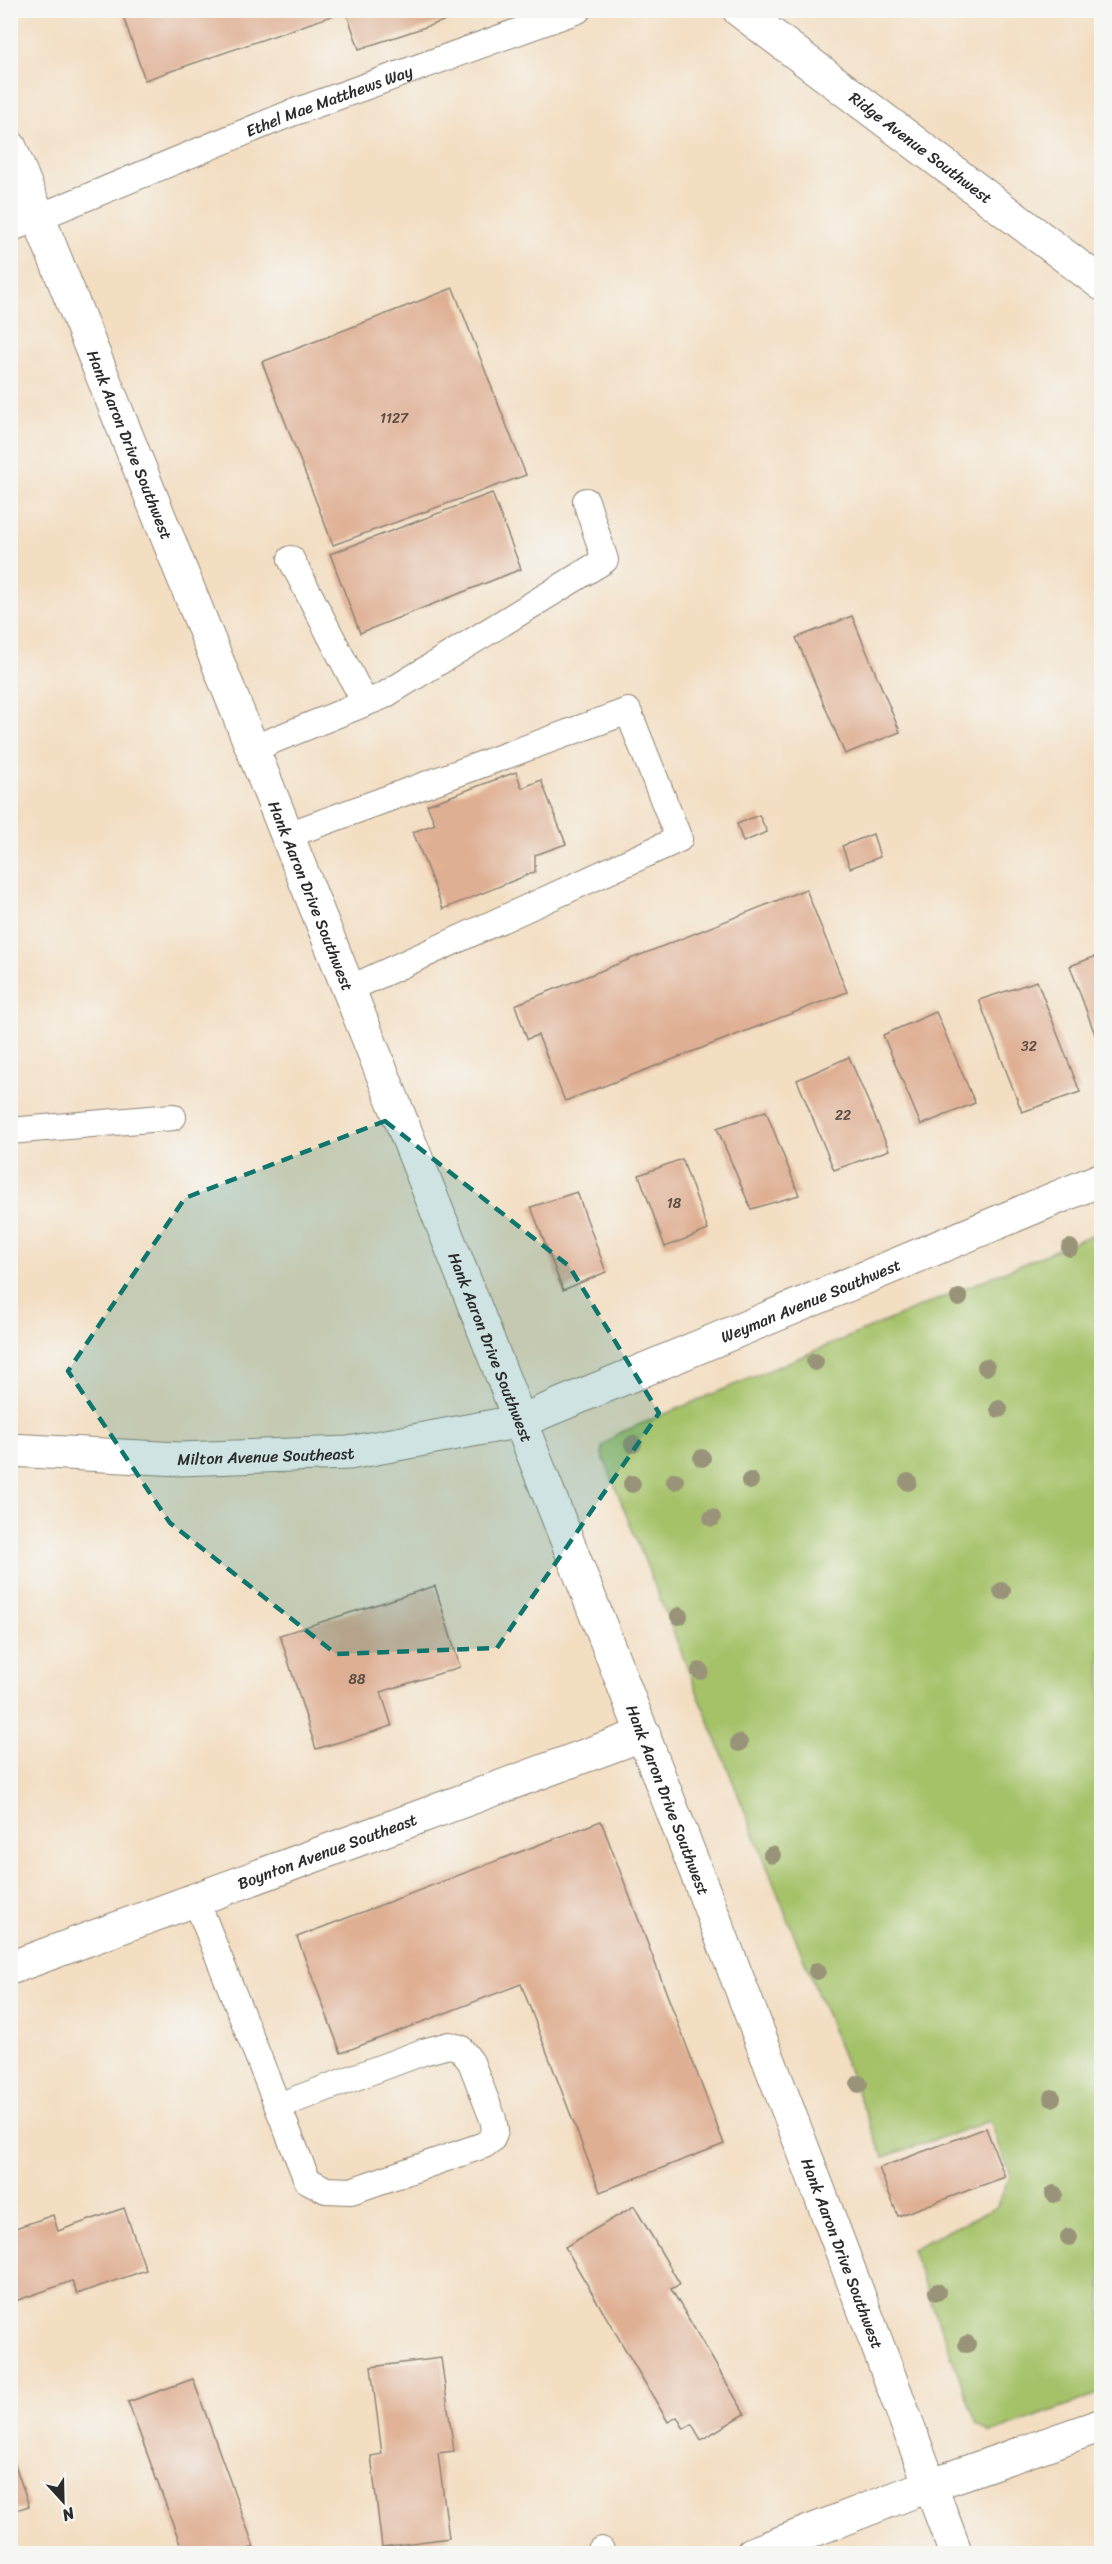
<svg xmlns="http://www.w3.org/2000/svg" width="1112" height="2564" viewBox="0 0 1112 2564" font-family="Sriracha,sans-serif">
	<rect width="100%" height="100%" fill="#f6f6f2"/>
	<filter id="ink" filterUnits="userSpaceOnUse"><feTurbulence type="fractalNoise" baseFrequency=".0167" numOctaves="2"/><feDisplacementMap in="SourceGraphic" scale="12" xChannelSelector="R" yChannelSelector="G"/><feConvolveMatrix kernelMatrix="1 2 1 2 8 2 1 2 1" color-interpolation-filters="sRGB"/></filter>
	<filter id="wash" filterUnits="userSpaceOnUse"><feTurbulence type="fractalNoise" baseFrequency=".008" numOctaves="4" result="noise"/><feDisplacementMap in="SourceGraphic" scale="24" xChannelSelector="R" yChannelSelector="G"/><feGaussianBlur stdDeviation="1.35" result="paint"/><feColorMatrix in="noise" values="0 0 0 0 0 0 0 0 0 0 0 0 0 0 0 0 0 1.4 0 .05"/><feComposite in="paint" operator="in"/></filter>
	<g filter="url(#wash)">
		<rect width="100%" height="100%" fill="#f3dec2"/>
		<path fill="#a5c269" stroke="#68764a" stroke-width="1.5" d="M1101 1231V2393L991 2433 977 2424 911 2249 997 2207 1010 2176 990 2121 883 2157 602 1454V1447L617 1434Z"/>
		<g id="blocks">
			<g fill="#dfaf93">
				<path d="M121 10H474V11L359 49 346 11 145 80Z"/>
				<path d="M453 288 526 475 333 545 262 362Z"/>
				<path d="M492 493 521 569 360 633 330 554Z"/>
				<path d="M852 616 900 732 845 754 796 638Z"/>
				<path d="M516 772 522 788 541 780 566 844 535 855V872L443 909 413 832 435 824 427 805Z"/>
				<path d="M759 815 767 832 743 842 737 824Z"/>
				<path d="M873 834 880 857 850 868 842 846Z"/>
				<path d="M806 889 847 992 565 1101 538 1035 527 1039 515 1005Z"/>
				<path d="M1102 954V1051H1101L1070 966Z"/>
				<path d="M1037 981 1080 1092 1022 1112 979 1000Z"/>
				<path d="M936 1012 975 1103 921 1125 883 1035Z"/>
				<path d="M849 1057 889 1150 834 1170 797 1080Z"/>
				<path d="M766 1111 799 1195 751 1209 717 1128Z"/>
				<path d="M682 1159 708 1230 665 1247 639 1175Z"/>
				<path d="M577 1192 606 1272 563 1290 531 1207Z"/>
				<path d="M435 1586 460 1667 381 1692 392 1726 316 1749 280 1635Z"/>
				<path d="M601 1821 724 2144 600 2192 521 1984 341 2053 297 1937Z"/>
				<path d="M986 2128 1005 2177 898 2216 879 2168Z"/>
				<path d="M634 2206 680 2284 671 2289 745 2414 701 2440 692 2424 684 2429 677 2417 668 2422 565 2247Z"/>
				<path d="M124 2208 146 2270 77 2294 72 2281 10 2303V2230L53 2215 58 2231Z"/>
				<path d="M441 2358 454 2451 438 2453 449 2538 382 2547 371 2456 382 2454 371 2367Z"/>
				<path d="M193 2379 254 2547 237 2554H184L128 2402Z"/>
				<path d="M10 2450 29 2506 10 2512Z"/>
			</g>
		</g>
	</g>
	<g filter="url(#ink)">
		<use href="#blocks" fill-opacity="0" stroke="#8f8476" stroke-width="1.5"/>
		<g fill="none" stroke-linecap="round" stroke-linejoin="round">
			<g stroke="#8f8476" stroke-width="28">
				<g id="lane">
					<path id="s1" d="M10 229 289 114 578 10"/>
					<path d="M291 559 365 703"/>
					<path d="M254 748 383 696 605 560 586 501"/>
					<path d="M288 835 628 711 679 839 351 988"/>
					<path d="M10 1131 173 1117"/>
					<path d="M196 1900 307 2180 326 2190 351 2191 484 2145 492 2139 495 2130 493 2119 471 2062 460 2048 449 2045 423 2052 278 2106"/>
					<path d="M601 2550 602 2554"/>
				</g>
			</g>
			<g stroke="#8f8476" stroke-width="35">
				<g id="street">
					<path id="s2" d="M739 10 1102 284"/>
					<path id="s3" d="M10 1968 644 1734"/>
					<path d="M752 2554 930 2485 1102 2425"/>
				</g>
			</g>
			<g stroke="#8f8476" stroke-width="35">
				<g id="secondary">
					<path id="s4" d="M10 147C333 946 654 1746 956 2554"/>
					<path id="s5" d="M10 1450 179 1459 349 1453 521 1421 1102 1179"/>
				</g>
			</g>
			<use href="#lane" stroke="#fff" stroke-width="26"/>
			<use href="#street" stroke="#fff" stroke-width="33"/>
			<use href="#secondary" stroke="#fff" stroke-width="33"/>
		</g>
		<g fill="#999479">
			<circle cx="1070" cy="1248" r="9"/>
			<circle cx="959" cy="1298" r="9"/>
			<circle cx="815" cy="1362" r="9"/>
			<circle cx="986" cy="1367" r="9"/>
			<circle cx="999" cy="1409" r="9"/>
			<circle cx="633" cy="1444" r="9"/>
			<circle cx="702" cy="1458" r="9"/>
			<circle cx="675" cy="1481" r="9"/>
			<circle cx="750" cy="1481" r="9"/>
			<circle cx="908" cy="1482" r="9"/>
			<circle cx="632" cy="1484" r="9"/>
			<circle cx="712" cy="1518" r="9"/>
			<circle cx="1002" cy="1591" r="9"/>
			<circle cx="679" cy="1616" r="9"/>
			<circle cx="700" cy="1671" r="9"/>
			<circle cx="739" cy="1743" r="9"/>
			<circle cx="772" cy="1855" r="9"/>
			<circle cx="817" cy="1971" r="9"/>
			<circle cx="859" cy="2084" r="9"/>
			<circle cx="1052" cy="2098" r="9"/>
			<circle cx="1054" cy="2194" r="9"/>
			<circle cx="1069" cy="2237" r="9"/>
			<circle cx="937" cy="2292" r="9"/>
			<circle cx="967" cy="2344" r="9"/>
		</g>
	</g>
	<path fill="#0f766e" fill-opacity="0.2" stroke="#0f766e" stroke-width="4.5" stroke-dasharray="12 8" stroke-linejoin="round" d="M385 1121 569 1266 659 1413 497 1648 336 1654 170 1523 68 1371 185 1198Z"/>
	<g text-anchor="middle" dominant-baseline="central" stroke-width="4.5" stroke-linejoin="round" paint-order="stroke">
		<g font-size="14" fill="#584c45">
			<text x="394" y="418">1127</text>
			<text x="1029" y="1046">32</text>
			<text x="843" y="1115">22</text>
			<text x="674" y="1203">18</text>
			<text x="357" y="1679">88</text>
		</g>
		<g font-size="16" fill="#2b2b2b" stroke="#f6f6f2">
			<text stroke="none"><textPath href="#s1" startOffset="344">Ethel Mae Matthews Way</textPath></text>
			<text stroke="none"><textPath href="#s2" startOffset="228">Ridge Avenue Southwest</textPath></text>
			<text stroke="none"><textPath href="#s4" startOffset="321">Hank Aaron Drive Southwest</textPath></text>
			<text stroke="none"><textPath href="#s4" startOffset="807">Hank Aaron Drive Southwest</textPath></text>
			<text stroke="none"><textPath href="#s5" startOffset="828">Weyman Avenue Southwest</textPath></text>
			<text stroke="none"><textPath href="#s4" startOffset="1293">Hank Aaron Drive Southwest</textPath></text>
			<text stroke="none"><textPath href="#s5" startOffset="256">Milton Avenue Southeast</textPath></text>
			<text stroke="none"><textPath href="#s4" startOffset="1779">Hank Aaron Drive Southwest</textPath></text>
			<text stroke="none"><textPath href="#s3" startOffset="338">Boynton Avenue Southeast</textPath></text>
			<text stroke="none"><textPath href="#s4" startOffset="2265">Hank Aaron Drive Southwest</textPath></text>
		</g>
	</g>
	<rect width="1112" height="2564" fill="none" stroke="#f6f6f2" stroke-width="36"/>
	<g transform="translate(63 2501) rotate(158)" stroke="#f6f6f2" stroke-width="4.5" paint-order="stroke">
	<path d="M0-4.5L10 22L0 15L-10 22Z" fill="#2b2b2b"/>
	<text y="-9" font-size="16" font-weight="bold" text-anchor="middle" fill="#2b2b2b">N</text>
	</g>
</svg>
